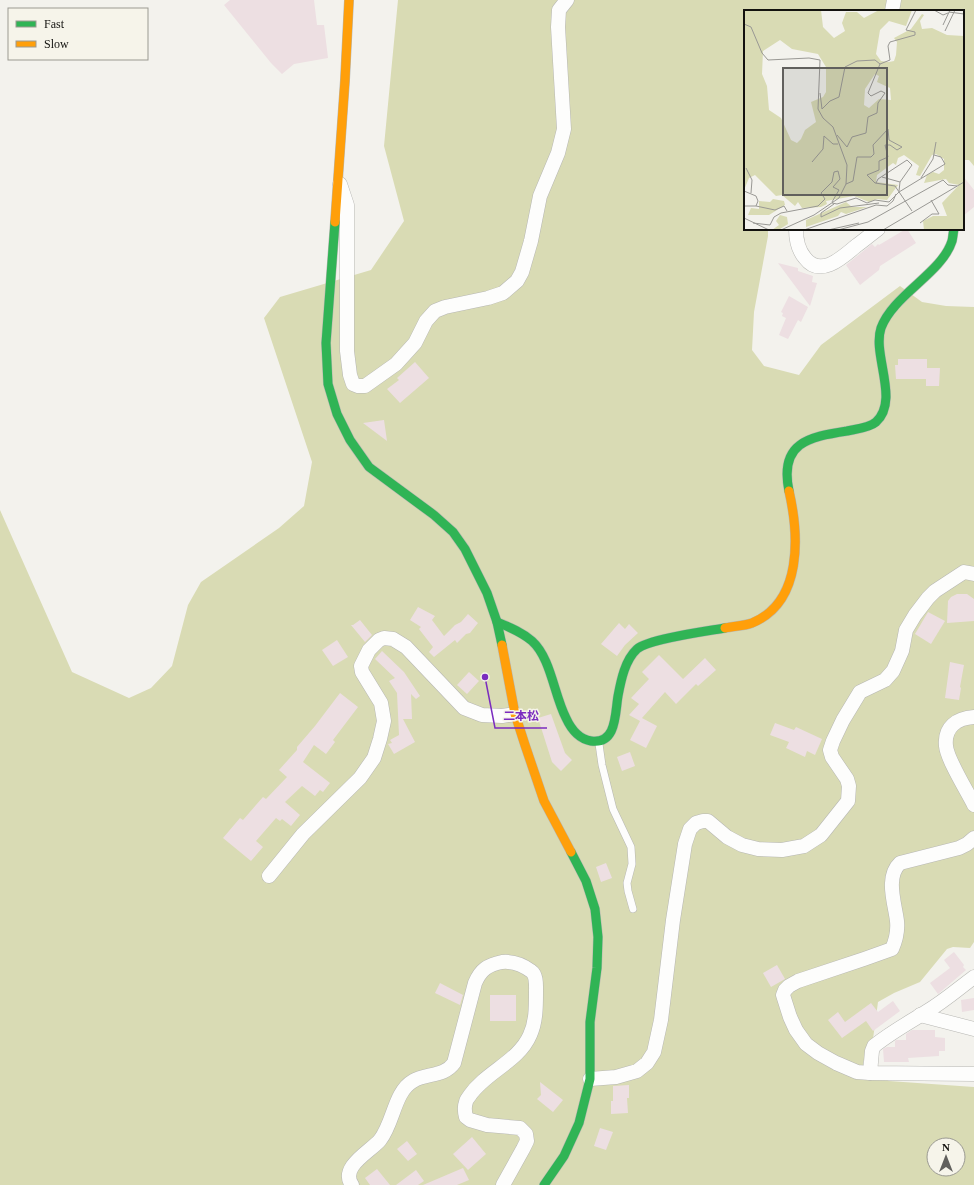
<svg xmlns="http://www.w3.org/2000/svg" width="974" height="1185" viewBox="0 0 974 1185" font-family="'Times New Roman','Noto Sans JP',serif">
	<rect width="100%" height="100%" fill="#f3f2ed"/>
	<path fill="#d9dbb4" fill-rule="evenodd" d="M398 0H974V166L969 160H963V11H745V229H768V236L754 312 752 350 764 366 799 375 821 345 900 286 922 302 946 306 974 307V942L970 948 953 947 947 949 920 982 894 993 878 1002 873 1039 865 1054 863 1065 889 1081 974 1087V1185H0V510L72 672 129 698 151 688 172 666 188 605 201 582 279 528 304 506 312 462 264 318 280 297 371 270 404 221 384 146ZM934 1145H958V1169H934Z"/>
	<g fill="#eddfe2">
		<path d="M230 0H314L317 25H324L328 58 294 64 282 74 271 63 224 5Z"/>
		<path d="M963 176 974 190V207L963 216Z"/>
		<path d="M906 229H907L916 243 880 266 879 270 860 285 846 265 872 244 875 247 878 244 879 245Z"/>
		<path d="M778 263 798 268V271L813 276 812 282 817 283 810 306Z"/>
		<path d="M789 296 808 307 801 322 798 320 788 339 779 335 786 318 782 316 783 313 781 312Z"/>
		<path d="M898 359H927V368H940L939 386H926V379H896L895 365H898Z"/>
		<path d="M415 362 429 378 400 403 387 389 399 380 397 378Z"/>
		<path d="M384 420 387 441 363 423Z"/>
		<path d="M957 594H967L974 599V621L947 623 948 601 951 597Z"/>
		<path d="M418 607 435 616 432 620 444 636 455 625 461 622 468 614 478 623 470 633 466 634 457 643 455 640 434 657 429 652 433 647 419 629 421 627 410 620Z"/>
		<path d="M928 612 945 621 931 644 915 634Z"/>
		<path d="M360 620 372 635 365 642 351 625H353Z"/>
		<path d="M619 623 625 629 629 624 638 633 625 645 617 656 601 644Z"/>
		<path d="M337 640 348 657 333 666 322 650Z"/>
		<path d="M382 651 404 672 420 696 416 699 411 694 412 719H403L415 742 394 754 388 744 392 743 390 740 399 735 397 693 389 681 395 678 375 659Z"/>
		<path d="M659 655 683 679 705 658 716 670 698 686 696 684 676 704 665 692 642 718 657 726 646 748 630 740 640 721 629 715 639 704 631 698 649 679 642 672Z"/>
		<path d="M950 662 964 665 960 687 961 688 959 700 945 698Z"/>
		<path d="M469 672 479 681 467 694 457 685Z"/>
		<path d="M340 693 358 707 333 740 335 742 326 754 314 745 303 762 330 783 323 792 320 790 315 796 302 786 285 802 300 815 291 826 282 819 280 821 276 818 256 841 263 847 251 861 223 838 240 818 243 820 263 797 266 799 287 777 279 770 297 750V747L315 726Z"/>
		<path d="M551 714 565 753 572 760 561 771 552 762 538 718Z"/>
		<path d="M775 723 794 730 796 727 822 739 815 755 807 751 805 757 786 748 789 742 770 735Z"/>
		<path d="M630 752 635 766 622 771 617 757Z"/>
		<path d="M606 863 612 878 601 882 596 867Z"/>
		<path d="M954 952 964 965 963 967 966 970 938 994 930 983 950 968 944 960Z"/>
		<path d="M777 965 785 979 771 987 763 973Z"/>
		<path d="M440 983 463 995 460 1005 435 993Z"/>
		<rect x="490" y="995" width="26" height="26"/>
		<path d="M974 998V1010L962 1012 961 1000Z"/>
		<path d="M893 1001 900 1011 873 1031 866 1021 842 1038 828 1020 838 1012 845 1022 871 1003 878 1012Z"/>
		<path d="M912 1030H935V1037L945 1038V1051H939V1056L908 1058 909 1062H884L883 1049 887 1047H895V1041L896 1040H906V1034Z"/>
		<path d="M540 1082 563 1100 553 1112 537 1099 541 1095Z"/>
		<path d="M629 1085V1098H627L628 1113 611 1114V1101H613V1086Z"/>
		<path d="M600 1128 613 1132 606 1150 594 1146Z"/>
		<path d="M472 1137 486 1154 468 1170 453 1154Z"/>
		<path d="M407 1141 417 1154 408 1161 397 1149Z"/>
		<path d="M463 1168 469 1180 457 1185H423Z"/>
		<path d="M377 1169 390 1185H370L365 1178Z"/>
		<path d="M416 1170 424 1181 418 1185H396Z"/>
	</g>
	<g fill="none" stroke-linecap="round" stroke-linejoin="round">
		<g stroke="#b7b7b3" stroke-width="8">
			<path id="lane" d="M599 744 602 765 613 809 631 847 632 864 627 883 628 891 633 909"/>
		</g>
		<g stroke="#b7b7b3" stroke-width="15">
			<g id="street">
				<path d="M892 11 894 0"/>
				<path d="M340 184 347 205V351L350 375 353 384 358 386H365L396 364 415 343 426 321 435 311 445 307 488 298 503 293 517 281 522 272 531 241 540 196 558 153 564 129 558 27 559 10 567 0"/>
				<path d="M796 229C796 240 798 250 805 258 820 278 842 258 856 246 863 241 870 235 878 229"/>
				<path d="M974 717C957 718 944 727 946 746 947 759 967 791 974 805"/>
				<path d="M974 838 967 844 959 848 900 863C885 877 895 904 897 921 898 931 896 940 892 949L864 959 798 981 789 986 785 990 783 995 790 1017 796 1030 806 1044 818 1053 836 1063 857 1072 870 1073 974 1074"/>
				<path d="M269 876 303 834 360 778 374 758 380 739 384 721 381 703 362 672 361 666 369 650 379 640 384 638 393 639 406 647 464 708 482 715 502 716 515 714"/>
				<path d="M920 1015 974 1029"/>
				<path d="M870 1073 872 1051 874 1046C890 1033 908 1023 926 1012 943 1002 958 989 974 977"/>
				<path d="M590 1079 616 1077 637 1071 647 1063 654 1052 661 1020 673 920 685 844 690 829 696 823 703 821H708L727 837 742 845 758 849 782 850 804 846 821 835 848 801 849 786 847 779 832 757 830 750 833 741 843 720 860 692 885 680 893 671 902 651 906 630 915 615 928 598 935 591 964 572 974 574"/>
				<path d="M352 1185C339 1167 371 1151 380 1140 394 1122 394 1092 413 1081 426 1073 444 1077 454 1063L475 983C481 969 488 965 502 962 513 961 523 965 531 971 537 975 536 986 536 993 536 1007 536 1022 530 1035 519 1061 486 1072 470 1095 469 1097 466 1100 466 1102 464 1107 465 1113 466 1117L470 1120 487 1125 520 1128 526 1134 527 1141 523 1149 503 1185"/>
			</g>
		</g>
		<g stroke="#b7b7b3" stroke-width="10">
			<g id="fast">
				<path d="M335 222 326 343 328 384 337 414 350 440 369 467 434 515 453 532 465 549 487 593 497 622 502 645"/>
				<path d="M789 491C779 443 808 437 847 431 856 429 869 428 876 422 900 400 872 355 881 328 893 295 942 273 952 241 953 237 953 233 954 229"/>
				<path d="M497 622C509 627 522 632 532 641 551 658 554 695 566 718 571 729 579 739 591 741 617 745 615 713 618 696 621 680 625 660 637 649 648 639 708 631 725 628"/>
				<path d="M544 1185 564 1156 579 1123 590 1079V1022L597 968 598 937 595 909 586 881 571 852"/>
			</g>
		</g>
		<g stroke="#b7b7b3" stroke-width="10">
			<g id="slow">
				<path d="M335 222 345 80 349 0"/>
				<path d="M725 628C734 626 744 626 752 623 803 602 799 535 789 491"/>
				<path d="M502 645 515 714 525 745 544 801 571 852"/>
			</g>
		</g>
		<use href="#lane" stroke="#fdfdfc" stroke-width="7"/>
		<use href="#street" stroke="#fdfdfc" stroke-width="14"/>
		<use href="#fast" stroke="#30b455" stroke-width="9"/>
		<use href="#slow" stroke="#ff9f0a" stroke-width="9"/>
	</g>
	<g transform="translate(744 10)">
		<rect width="220" height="220" fill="#f3f2ed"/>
		<path d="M0 0H77L79 17 90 28 101 21 98 13 102 2H113L120 8 135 0H168L162 16 145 11 136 20 132 44 137 51 145 52 150 51 152 45 153 32 150 28 167 19 178 4 180 5 176 11 178 19 188 18 203 25 220 26V220H180L179 211 189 206H203L198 193 215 175 205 173 202 169 180 173 183 165 189 162 195 164 200 160V149L192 144 188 145 176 166 172 165 175 156 160 145 154 148 152 155 149 153 133 165 132 172 154 175 143 190 133 189 125 192 110 186 82 191 83 194 77 197 58 198 54 192 51 196 38 185 32 186 11 165 5 168 0 180ZM36 30 48 39 74 44 82 57V82L79 87 67 92 72 112 61 120 57 129 53 133 47 130 37 108 25 100 23 76 18 64 19 41ZM131 64 135 66 133 72 146 78 147 90 135 89 125 98 120 95 121 79ZM29 189 40 191 41 195 25 205H4L7 198 15 199V191L26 192ZM102 192 108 197H123L102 204 97 202 94 206 62 217V210ZM36 205 43 207 44 214 36 219 28 220 35 215 32 211Z" fill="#d9dbb4" fill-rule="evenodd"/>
		<path fill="none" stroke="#999894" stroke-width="1" d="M190 0 199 5 204 3M205 2 220 4M0 14 7 17 18 43 24 50 65 48 76 50 74 99 79 108 89 117 103 155 102 174 95 188 70 205 37 220M199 15 206 0M201 21 211 0M136 54 146 50 144 36 146 32 171 25V22L162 20 172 0M76 83 78 99 86 91 95 87 101 57 113 51 131 50 136 54M93 125 103 137 108 127 122 123 124 107 133 103 134 93 141 83 137 81 127 86 124 83 136 54M68 152 79 139 80 126 89 134H94M2 158 8 170 7 183M138 167 156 172M177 168 189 149 192 132M132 173 134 169 163 150 168 155 156 172 155 181M102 174 109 171 113 147H127L130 144 129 135 144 119 145 130 158 137 153 140 146 135H141L144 147 135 151V160L123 165 131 173 151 176 168 201M0 181 12 186 14 191 12 196M88 193 93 194 112 188 123 193 131 190 145 192 155 182 201 154 197 147 190 145M90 194 77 203V207L96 198 135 193M0 196H12L31 200 40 196 43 201M0 208 25 220M9 213 26 215 30 207 37 203 74 196 81 189 77 183 88 172 90 162 94 161 96 169 89 177 95 180 88 192M176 213 188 204H195L187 190M60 220 132 195 143 196 149 191 152 184M84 220 115 213M94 220 124 212 199 170 204 175 213 176M139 220 220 172"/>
		<path fill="#61605d" fill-opacity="0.15" stroke="#61605d" stroke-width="2" d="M39 58H143V185H39Z"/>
		<rect width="220" height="220" fill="none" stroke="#13120f" stroke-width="2"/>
	</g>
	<path fill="none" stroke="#7b2cbf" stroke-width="1.5" d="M485 677L495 728H547"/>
	<circle fill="#7b2cbf" stroke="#f6f4ea" stroke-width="1.5" cx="485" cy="677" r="4"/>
	<g font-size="12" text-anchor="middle" font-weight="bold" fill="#7b2cbf" stroke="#f6f4ea" stroke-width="3" stroke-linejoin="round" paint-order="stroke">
		<text x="521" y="720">二本松</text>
	</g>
	<rect x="8" y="8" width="140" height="52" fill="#f6f4ea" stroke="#9b9a92"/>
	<rect x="16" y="21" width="20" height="6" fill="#30b455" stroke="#9b9a92"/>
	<text x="44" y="28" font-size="12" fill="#13120f">Fast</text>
	<rect x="16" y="41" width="20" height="6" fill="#ff9f0a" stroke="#9b9a92"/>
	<text x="44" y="48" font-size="12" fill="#13120f">Slow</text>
	<g transform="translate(946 1157)"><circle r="19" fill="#f6f4ea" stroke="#9b9a92"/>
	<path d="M0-3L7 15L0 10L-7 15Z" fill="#61605d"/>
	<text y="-6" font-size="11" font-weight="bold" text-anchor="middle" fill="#13120f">N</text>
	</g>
</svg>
